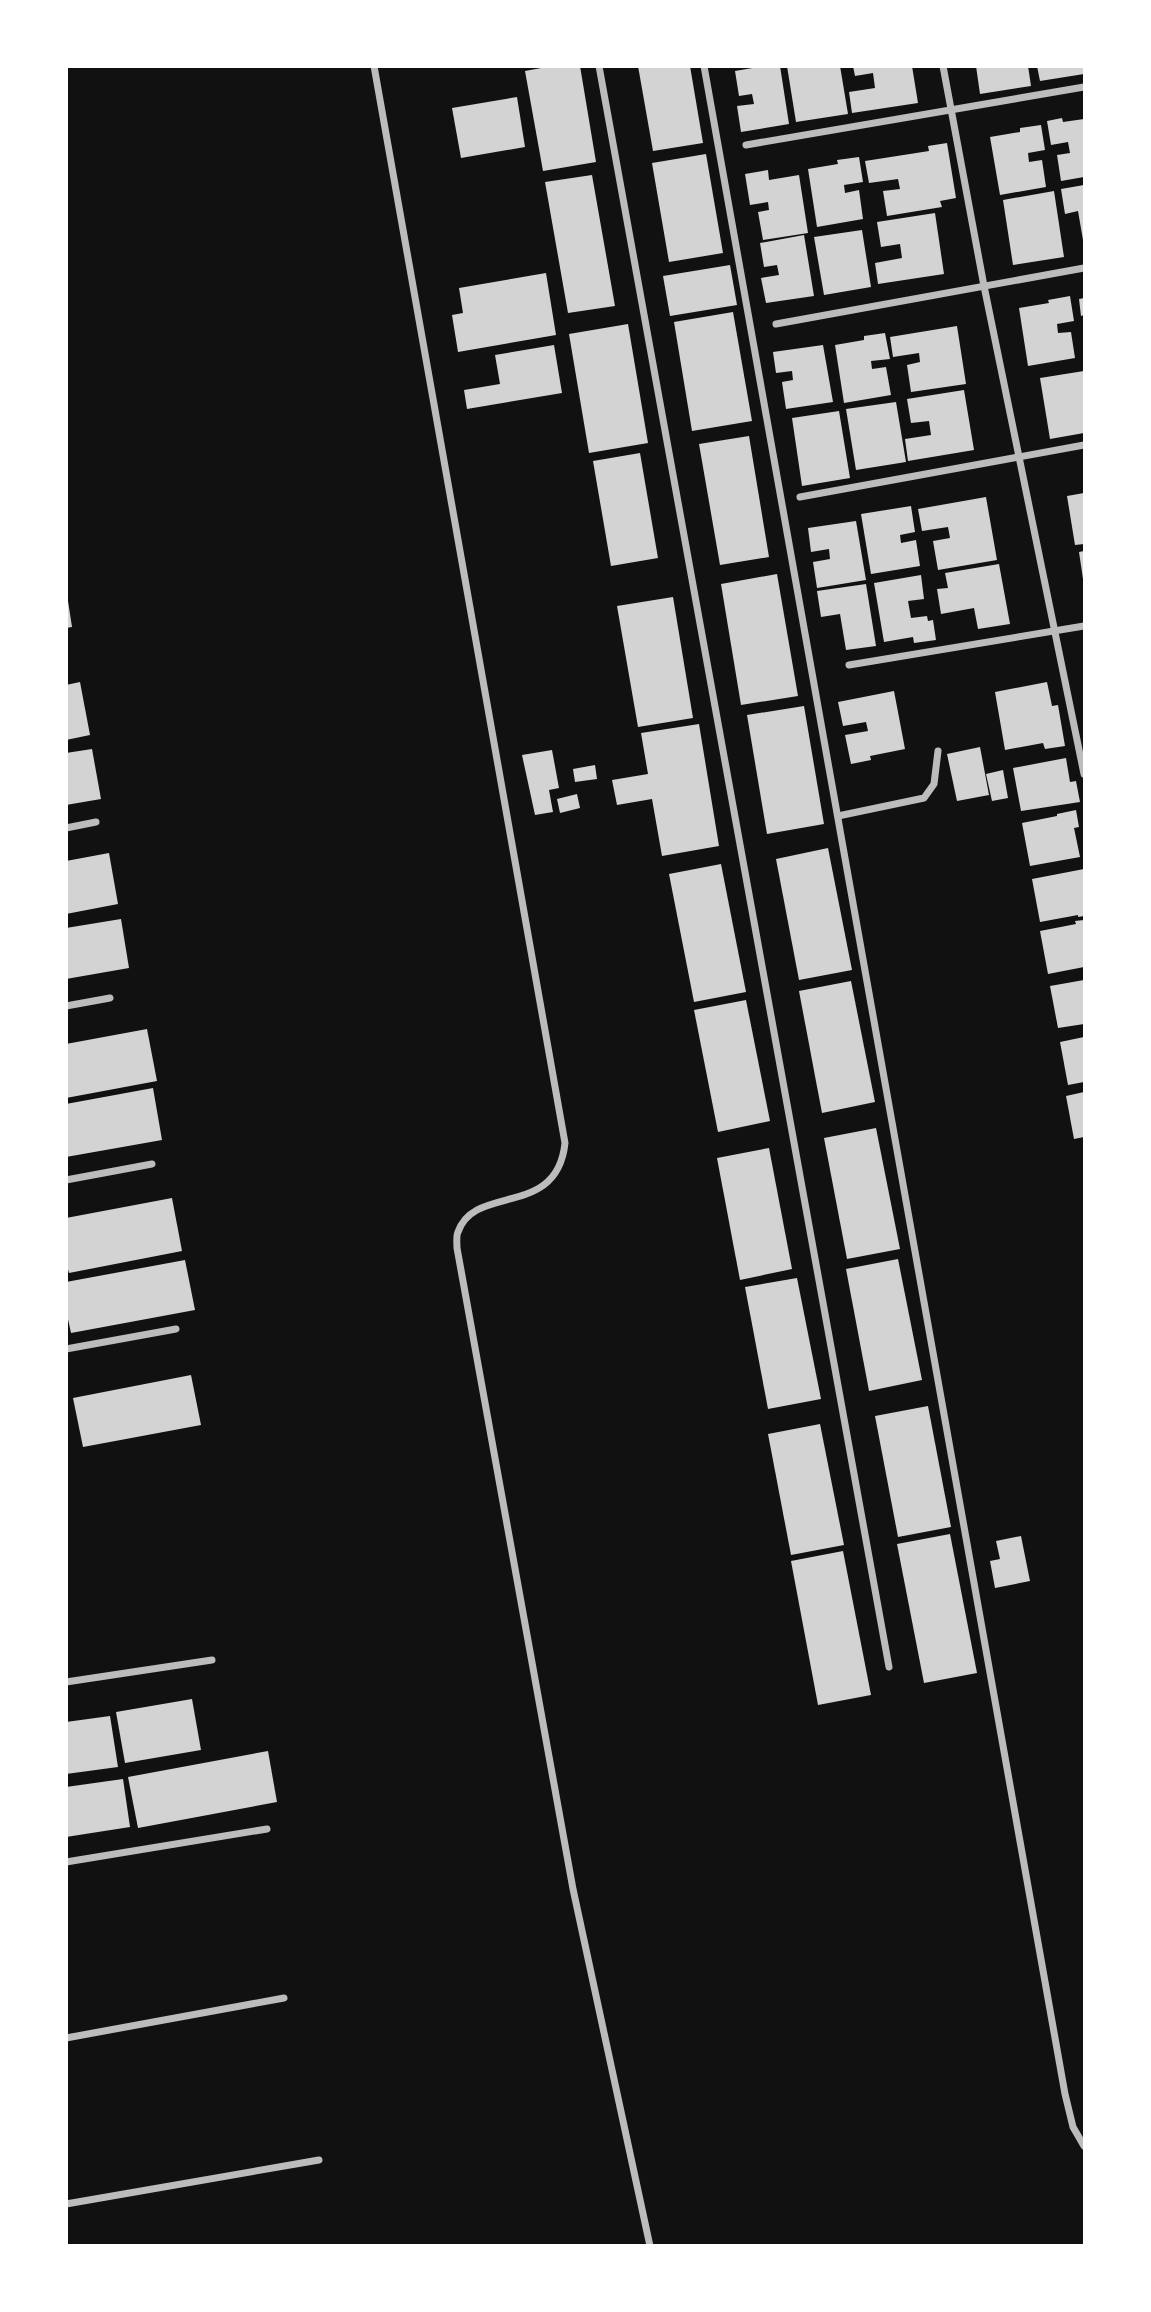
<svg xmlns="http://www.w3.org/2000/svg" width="1151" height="2312" viewBox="0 0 1151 2312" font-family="Arial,sans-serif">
	<rect width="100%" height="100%" fill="#111"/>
	<g fill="#d3d3d3">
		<path d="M552 66H580L596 162 543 171 525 71Z"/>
		<path d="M638 66H690L703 143 653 151Z"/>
		<path d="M764 66H780L789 124 741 132 737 106 754 104 752 94 739 96 735 71Z"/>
		<path d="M787 66H840L848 114 796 122Z"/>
		<path d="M853 66H912L918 103 852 113 849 92 875 88 873 73 855 76Z"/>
		<path d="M976 66H1028L1031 86 980 94Z"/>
		<path d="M1037 66H1084V74L1040 81Z"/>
		<path d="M517 97 525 147 461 158 452 108Z"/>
		<path d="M1062 118 1063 122 1084 119V177L1061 181 1057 155 1070 153 1068 142 1051 145 1047 121Z"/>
		<path d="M1041 125 1045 150 1028 153 1029 162 1042 160 1046 187 1000 195 990 137 1020 132V128Z"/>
		<path d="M947 143 956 198 940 201 942 207 887 216 883 191 900 189 898 179 869 183 865 161 929 151 928 146Z"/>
		<path d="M706 154 723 253 669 262 652 163Z"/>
		<path d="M859 157 863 182 844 185 845 193 859 190 863 219 817 227 808 169 838 164 837 160Z"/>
		<path d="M768 170 769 180 799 175 808 233 763 240 758 212 769 210 768 202 750 205 745 174Z"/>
		<path d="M592 175 615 306 568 313 545 182Z"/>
		<path d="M1084 185V240H1083L1078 211 1065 214 1061 189Z"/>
		<path d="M1054 191 1064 257 1013 265 1003 200Z"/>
		<path d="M935 213 944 274 878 284 875 263 902 258 900 244 881 247 877 222Z"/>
		<path d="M862 230 871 287 824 295 814 237Z"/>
		<path d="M804 235 814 296 766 303 761 278 779 275 777 265 764 267 760 243Z"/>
		<path d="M730 265 737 305 670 316 663 276Z"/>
		<path d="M546 273 556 335 458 352 452 315 463 313 459 288Z"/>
		<path d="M1070 296 1074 321 1057 324 1058 333 1071 332 1075 358 1028 366 1019 308 1049 303 1048 300Z"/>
		<path d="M1084 298V315L1081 316 1079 299Z"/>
		<path d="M733 312 752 421 692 431 674 322Z"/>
		<path d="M628 324 648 443 589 453 569 334Z"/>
		<path d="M957 326 966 384 911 392 907 365 920 362 919 353 893 357 890 337Z"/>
		<path d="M885 333 890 359 871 361 872 369 886 367 891 395 844 403 835 345 864 340V336Z"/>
		<path d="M554 345 562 393 467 409 464 390 500 384 495 355Z"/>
		<path d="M823 345 833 402 786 409 782 382 793 380 792 371 776 373 773 352Z"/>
		<path d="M1084 371V433L1050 439 1040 378Z"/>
		<path d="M964 390 974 450 908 461 905 439 931 435 929 421 911 423 907 399Z"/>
		<path d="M896 402 906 462 856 470 846 409Z"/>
		<path d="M839 411 850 478 802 486 792 418Z"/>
		<path d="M749 436 769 557 720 565 699 444Z"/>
		<path d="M640 453 658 558 611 566 593 461Z"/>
		<path d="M1084 493V544L1075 545 1067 496Z"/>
		<path d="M986 497 997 560 938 570 933 541 950 538 948 527 922 531 918 509Z"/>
		<path d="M911 506 915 532 900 535 901 543 916 540 920 566 871 574 861 514Z"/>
		<path d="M856 521 866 580 817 588 813 562 830 559 829 549 811 552 808 528Z"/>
		<path d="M1084 551V579H1083L1079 552Z"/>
		<path d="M999 564 1010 624 978 629 974 608 941 614 937 589 948 588 945 573Z"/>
		<path d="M777 574 798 696 741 705 721 584Z"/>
		<path d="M921 575 924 599 908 601 911 618 927 616 928 621 933 620 936 640 914 643 913 637 884 642 874 583Z"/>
		<path d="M866 584 876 646 846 650 840 614 821 617 817 591Z"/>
		<path d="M673 597 693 718 638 727 617 606Z"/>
		<path d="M68 601 72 627 66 628V602Z"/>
		<path d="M80 682 90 735 66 740V685Z"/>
		<path d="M1047 682 1052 706 1058 705 1065 746 1045 749 1043 743 1005 750 995 692Z"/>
		<path d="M894 691 905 749 870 756 871 760 851 764 845 735 868 731 866 722 843 726 838 702Z"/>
		<path d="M804 706 824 824 767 834 747 715Z"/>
		<path d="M699 724 719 846 662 856 652 799 617 805 612 780 648 774 641 733Z"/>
		<path d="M980 747 989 795 957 801 947 754Z"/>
		<path d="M92 749 101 799 66 805V753Z"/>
		<path d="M552 750 559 788 549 790 553 812 535 815 522 755Z"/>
		<path d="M1066 758 1070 782 1076 781 1080 802 1021 811 1013 768Z"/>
		<path d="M595 765 597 779 575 782 573 769Z"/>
		<path d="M1003 770 1008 798 992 801 986 774Z"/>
		<path d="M577 794 580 808 560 813 557 799Z"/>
		<path d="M1076 810 1079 827 1074 828 1080 857 1030 866 1022 823 1057 816V814Z"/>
		<path d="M828 848 852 970 799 980 776 859Z"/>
		<path d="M109 853 118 904 66 914V861Z"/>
		<path d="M721 864 746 992 694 1002 669 874Z"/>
		<path d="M1084 869V916L1078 917V915L1040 922 1032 879Z"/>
		<path d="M121 919 129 968 66 979V928Z"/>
		<path d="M1084 920V967L1048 974 1040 931 1076 924 1075 921Z"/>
		<path d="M1084 980V1024L1058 1028 1050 986Z"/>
		<path d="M851 981 875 1102 822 1113 799 991Z"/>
		<path d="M746 1000 770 1121 718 1132 694 1010Z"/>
		<path d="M147 1029 157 1081 66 1098V1044Z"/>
		<path d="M1084 1037V1082L1068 1085 1060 1042Z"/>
		<path d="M153 1088 162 1140 66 1157V1104Z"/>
		<path d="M1084 1092V1137L1074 1139 1066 1096Z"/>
		<path d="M876 1128 900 1249 847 1259 824 1138Z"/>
		<path d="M769 1148 792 1269 740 1280 717 1158Z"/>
		<path d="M172 1198 182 1251 69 1273 66 1262V1218Z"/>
		<path d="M898 1259 922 1380 869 1391 846 1269Z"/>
		<path d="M185 1260 195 1310 71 1333 66 1310V1282Z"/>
		<path d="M797 1278 821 1399 768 1409 745 1287Z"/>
		<path d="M191 1375 201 1425 83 1447 73 1398Z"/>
		<path d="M928 1406 951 1527 898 1537 875 1416Z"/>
		<path d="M820 1424 844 1545 791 1555 768 1434Z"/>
		<path d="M950 1534 977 1673 924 1683 897 1544Z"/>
		<path d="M1021 1536 1030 1581 995 1588 990 1561 1000 1559 996 1541Z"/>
		<path d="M843 1551 871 1695 818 1705 791 1561Z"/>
		<path d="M192 1699 201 1750 125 1763 116 1712Z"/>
		<path d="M110 1716 118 1767 66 1774V1722Z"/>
		<path d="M268 1751 277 1802 138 1828 128 1777Z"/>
		<path d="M123 1779 130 1827 66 1837V1787Z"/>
	</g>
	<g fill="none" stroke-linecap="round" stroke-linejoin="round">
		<g stroke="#bcbcbc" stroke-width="7">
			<path d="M374 66 565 1143C557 1219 475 1183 458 1232 456 1236 457 1244 457 1248L573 1889 650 2246"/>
			<path d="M599 66 889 1667"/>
			<path d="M704 66 1065 2094 1073 2127 1084 2146"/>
			<path d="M943 66 984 286 1084 774"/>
			<path d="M746 145 1084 87"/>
			<path d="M776 324 1084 268"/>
			<path d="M800 497 1084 445"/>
			<path d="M849 665 1084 626"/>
			<path d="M838 816 924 798 934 784 938 751"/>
			<path d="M66 828 96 822"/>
			<path d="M66 1006 110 998"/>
			<path d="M66 1180 152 1164"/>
			<path d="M66 1349 176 1329"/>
			<path d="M66 1682 212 1660"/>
			<path d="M66 1862 267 1829"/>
			<path d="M66 2038 284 1998"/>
			<path d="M66 2204 319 2160"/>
		</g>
	</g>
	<rect width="1151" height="2312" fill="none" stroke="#ffffff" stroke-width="136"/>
</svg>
